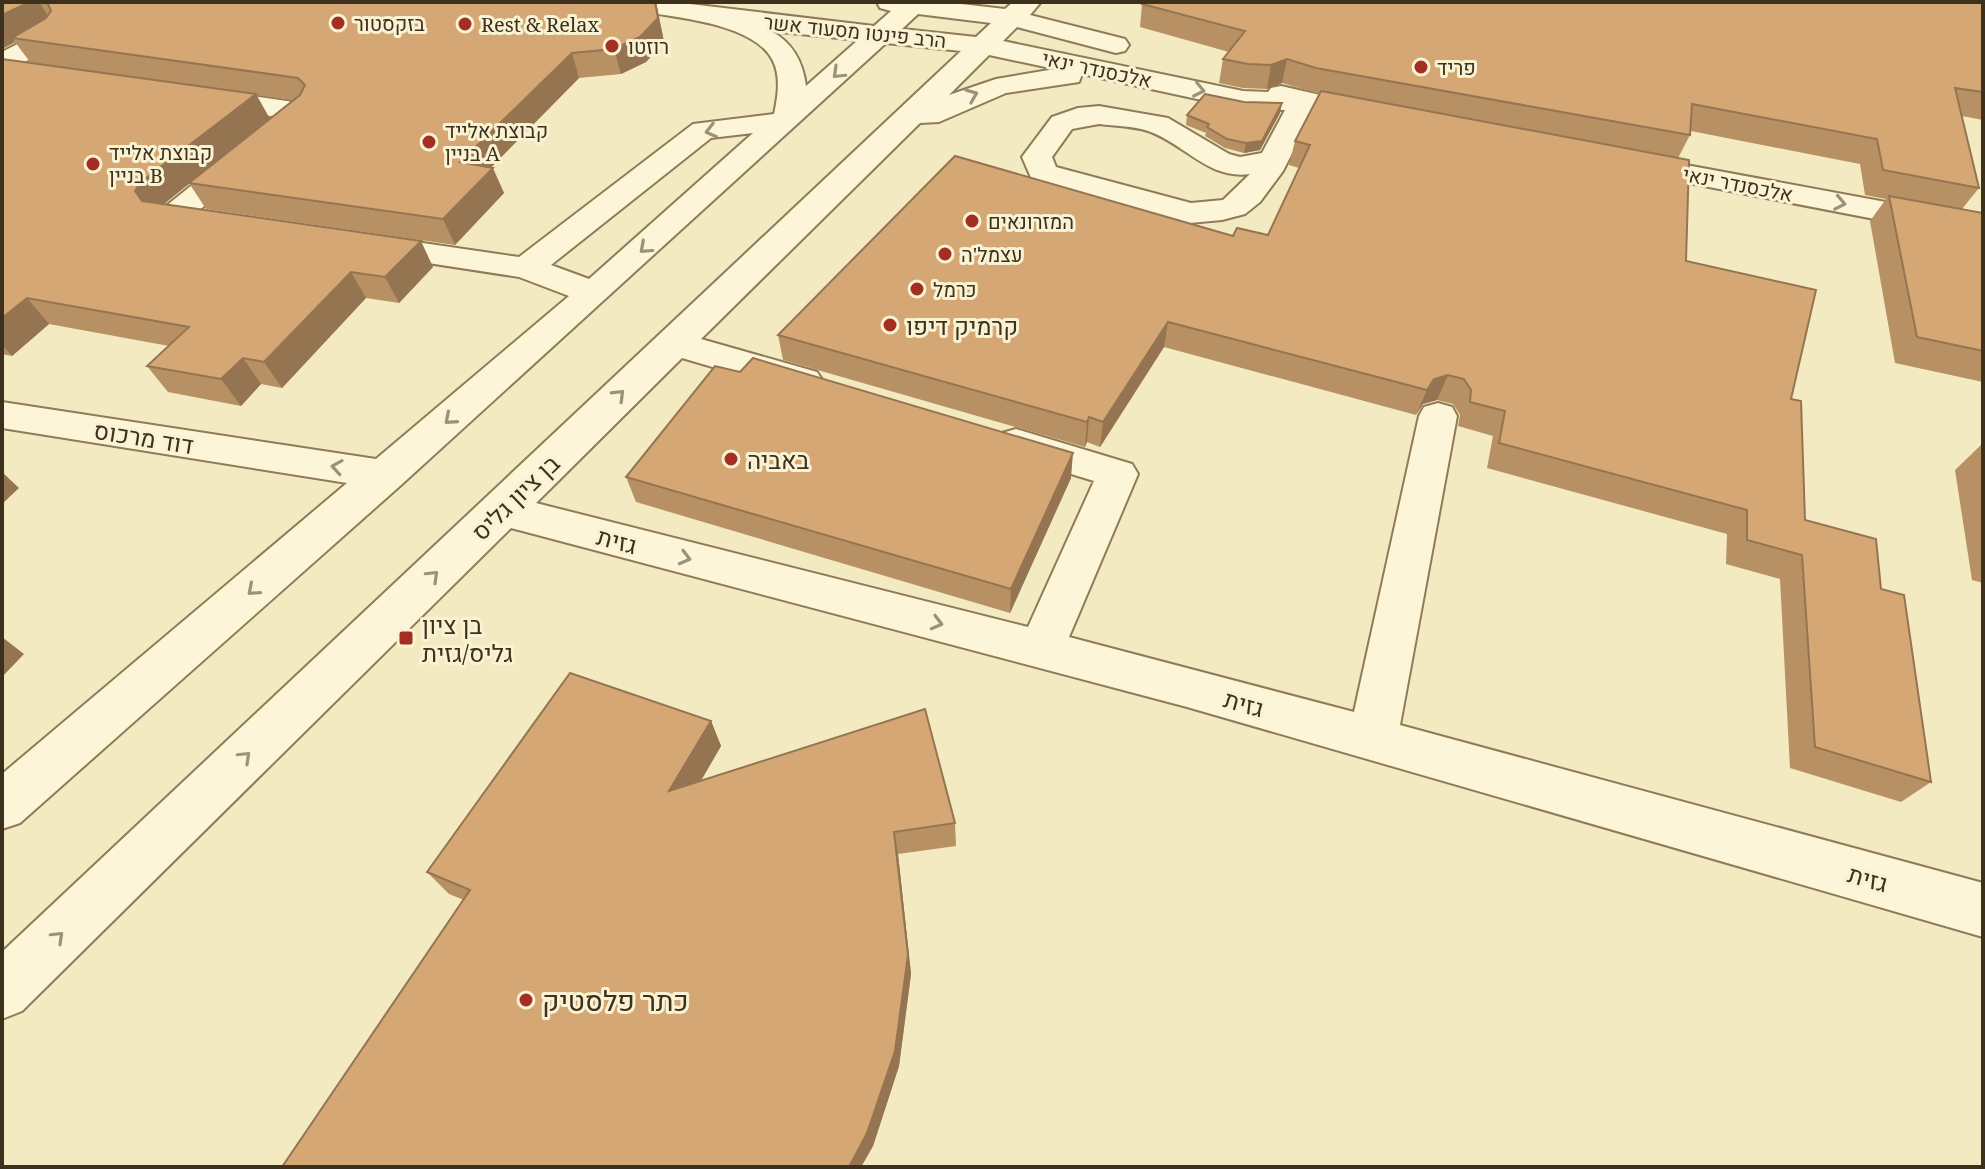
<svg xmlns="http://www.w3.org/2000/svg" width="1985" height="1169" viewBox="0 0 1985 1169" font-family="'Noto Serif',Heebo,serif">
	<rect width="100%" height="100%" fill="#f3eac2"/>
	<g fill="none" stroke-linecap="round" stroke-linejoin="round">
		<g stroke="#8f7b57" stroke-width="4">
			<g id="minor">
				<path d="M616 2H673L874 26 891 11 880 8 877 2H944L1005 9 1013 2H1041L1030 15 1125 39 1129 45 1125 51 1116 53 1017 27 1003 41 1243 91 1268 92 1271 88 1281 86 1381 109 1385 115 1381 121 1371 124 1313 112 1283 171 1260 202 1245 214 1222 220 1190 223 1032 180 1022 157 1052 117 1078 108 1099 106 1168 118 1229 154 1240 157 1262 153 1285 110 1243 109 1082 74 1079 82 1006 93 939 122 920 123 701 339 817 372 823 381 817 390 804 394 682 358 536 503 1028 627 1094 481 1002 453 996 443 1002 433 1016 429 1132 464 1138 474 1069 637 1354 712 1419 416 1424 407 1438 403 1452 407 1457 416 1400 725 1983 883V937L1187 707 511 528 22 1011 2 1019V952L961 51 886 43 401 485 20 823 2 829V774L347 483 2 428V402L376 459 569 296 519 277 356 252 351 245 356 238 368 235 519 257 693 124 774 114C778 96 781 75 772 59 752 22 667 16 629 10L620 7ZM918 14 991 23 976 37 902 29ZM771 31 858 40 806 86C803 62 793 43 771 31ZM989 55 1055 69 996 79 949 95ZM1099 124C1115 126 1133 126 1148 131 1184 143 1208 180 1250 174L1223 200 1191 203 1056 167 1052 157 1072 129ZM753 133 589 279 551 265 711 138Z"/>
				<path d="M52 26 61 28 65 34 61 40 12 70 2 72V52Z"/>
				<path d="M202 89 301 103 311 106 315 112 183 224 172 227 161 224 156 217 161 210 277 117 192 104 188 98 192 92Z"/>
				<path d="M1632 155 1983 220V240L1621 170 1617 164 1621 158Z"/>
			</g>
		</g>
		<use href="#minor" fill="#fcf5d7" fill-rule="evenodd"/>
	</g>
	<g fill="#b79064" fill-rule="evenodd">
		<path d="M2 2H656L664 42 646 62 621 74 579 78 491 167 504 193 455 245 206 209 189 183 164 204 433 267 399 303 366 298 282 388 261 384 241 406 168 392 147 366 169 346 49 324 12 356 2 354V59L30 62 15 42 2 49ZM256 95 293 100 270 119Z"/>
		<path d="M1983 2V120L1962 116 1979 188 1962 209 1983 213V382L1895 363 1870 221 1886 199 1865 195 1860 164 1691 131 1690 135 1678 158 1686 261 1791 399 1805 520 1881 589 1931 782 1901 802 1790 768 1780 579 1726 564 1727 534 1487 468 1493 436 1458 426 1460 415 1453 404 1437 400 1423 404 1416 415 1164 347 1100 447 1087 442 1085 447 783 360 778 335 1233 236 1268 235 1299 168 1289 165 1295 141 1319 94 1282 83 1267 89 1243 88 1219 83 1223 59 1229 52 1140 27 1142 4Z"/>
		<path d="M1280 113 1260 150 1244 153 1225 148 1205 136 1206 133 1186 125 1187 115Z"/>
		<path d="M1981 445H1983V583L1972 580 1955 470Z"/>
		<path d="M626 477 1071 478 1010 613 636 502Z"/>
		<path d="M711 721 721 746 701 781 955 823 956 846 898 854 911 974 899 1066 873 1146 861 1167H282L464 900 449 894 427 872Z"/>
	</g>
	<g fill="#957551">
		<path d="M30 2H39L53 23 12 38 15 42 2 49V15Z"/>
		<path d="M656 2 664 42 646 62 621 74 614 49Z"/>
		<path d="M572 53 579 78 471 188 460 162Z"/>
		<path d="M1287 59 1282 83 1267 89 1271 65Z"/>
		<path d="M256 94 270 119 159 208 153 217 135 191 141 182Z"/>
		<path d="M1282 103 1280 113 1260 150 1244 153 1246 143Z"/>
		<path d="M493 168 504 193 455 245 443 219Z"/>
		<path d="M421 241 433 267 399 303 385 277Z"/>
		<path d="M351 272 366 298 282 388 264 362Z"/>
		<path d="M27 298 49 324 12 356 2 345V318Z"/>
		<path d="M1168 322 1164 347 1100 447 1103 422Z"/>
		<path d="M243 358 261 384 241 406 221 379Z"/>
		<path d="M1448 375 1437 400 1423 404 1416 415 1427 390 1434 379Z"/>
		<path d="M1089 417 1087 442 1085 447 1087 422Z"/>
		<path d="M1073 453 1071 478 1010 613 1011 589Z"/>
		<path d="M2 472 19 488 2 504Z"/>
		<path d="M2 637 24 654 2 677Z"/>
		<path d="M711 721 721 746 681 814 669 791Z"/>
		<path d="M894 832 898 854 911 974 899 1066 873 1146 861 1167H849Z"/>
	</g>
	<g fill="#d5a774" stroke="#957551" stroke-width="2">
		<path d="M2 2H30L2 15Z"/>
		<path d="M47 2H655L658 18 640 37 614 49 572 53 460 162 493 168 443 219 189 183 300 95 305 85 298 78 12 38 46 18 51 11Z"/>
		<path d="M1144 2H1983V92L1955 88 1979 188 1883 170 1877 139 1692 104 1690 135 1316 68 1287 59 1271 65 1248 64 1223 59 1245 31 1142 4Z"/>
		<path d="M2 59 256 94 141 182 135 191 142 201 421 241 385 277 351 272 264 362 243 358 221 379 147 366 189 327 27 298 2 318Z"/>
		<path d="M1321 91 1689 160 1686 261 1816 290 1791 399 1801 401 1805 520 1876 539 1881 589 1904 595 1931 782 1815 747 1802 555 1747 540V510L1499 443 1505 411 1470 402 1471 390 1464 379 1448 375 1434 379 1427 390 1168 322 1103 422 1089 417 1087 422 778 335 955 156 1233 236 1237 228 1268 235 1310 145 1295 141Z"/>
		<path d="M1205 94 1244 102 1282 103 1262 141 1246 143 1227 139 1207 127 1209 124 1187 115Z"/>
		<path d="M1889 196 1983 213V351L1917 337Z"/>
		<path d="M753 358 1073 453 1011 589 626 477 715 366 740 372Z"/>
		<path d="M570 673 711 721 669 791 925 709 955 823 894 832 908 955 895 1051 867 1133 849 1167H282L470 890 427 872Z"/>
	</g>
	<defs><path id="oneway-chevron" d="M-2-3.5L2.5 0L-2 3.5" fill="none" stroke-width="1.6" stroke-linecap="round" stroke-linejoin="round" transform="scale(2)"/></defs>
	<g stroke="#9c927a">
		<use href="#oneway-chevron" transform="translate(838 73) rotate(136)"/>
		<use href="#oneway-chevron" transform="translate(1199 90) rotate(12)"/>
		<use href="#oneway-chevron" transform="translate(972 95) rotate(-22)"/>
		<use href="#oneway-chevron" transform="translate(711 131) rotate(166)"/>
		<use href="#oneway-chevron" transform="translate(1840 203) rotate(11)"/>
		<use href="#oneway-chevron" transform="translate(645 248) rotate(138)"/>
		<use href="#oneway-chevron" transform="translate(619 395) rotate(-45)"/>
		<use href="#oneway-chevron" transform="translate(450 419) rotate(139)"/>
		<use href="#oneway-chevron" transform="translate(337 467) rotate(-171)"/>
		<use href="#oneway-chevron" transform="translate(685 558) rotate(15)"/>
		<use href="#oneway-chevron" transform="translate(433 576) rotate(-44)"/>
		<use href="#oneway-chevron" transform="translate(253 590) rotate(139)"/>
		<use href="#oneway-chevron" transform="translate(937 623) rotate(15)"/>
		<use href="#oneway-chevron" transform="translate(245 757) rotate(-44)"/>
		<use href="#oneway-chevron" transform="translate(58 937) rotate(-44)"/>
	</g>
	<g fill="#a42e21" stroke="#f9f2d3" stroke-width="3">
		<circle cx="338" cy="23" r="8"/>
		<circle cx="465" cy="24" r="8"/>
		<circle cx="612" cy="46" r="8"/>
		<circle cx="1421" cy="67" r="8"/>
		<circle cx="429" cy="142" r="8"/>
		<circle cx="93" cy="164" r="8"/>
		<circle cx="972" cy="221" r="8"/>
		<circle cx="945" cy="254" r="8"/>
		<circle cx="917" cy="289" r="8"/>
		<circle cx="890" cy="325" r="8"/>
		<circle cx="731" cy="459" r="8"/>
		<rect x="398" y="630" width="16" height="16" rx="4"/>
		<circle cx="526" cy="1000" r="8"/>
	</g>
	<g text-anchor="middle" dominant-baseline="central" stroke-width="6" stroke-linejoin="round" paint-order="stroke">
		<g font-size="20" fill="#3d301d" stroke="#f9f2d3" text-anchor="start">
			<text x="354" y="23">בזקסטור</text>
			<text x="481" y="24">Rest &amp; Relax</text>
			<text x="628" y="46">רוזטו</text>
			<text x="1437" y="67">פריד</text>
			<text x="445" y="130">קבוצת אלייד<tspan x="445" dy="23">בניין A</tspan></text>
			<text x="109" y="152">קבוצת אלייד<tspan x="109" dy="23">בניין B</tspan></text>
			<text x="988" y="221">המזרונאים</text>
			<text x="961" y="254">עצמל'ה</text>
			<text x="933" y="289">כרמל</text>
		</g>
		<g font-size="20" fill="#3d301d" stroke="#f9f2d3">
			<text transform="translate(855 31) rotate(6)">הרב פינטו מסעוד אשר</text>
			<text transform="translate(1097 69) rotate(12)">אלכסנדר ינאי</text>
			<text transform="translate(1738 184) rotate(11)">אלכסנדר ינאי</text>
		</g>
		<g font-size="24" fill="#3d301d" stroke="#f9f2d3" text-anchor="start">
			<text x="906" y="325">קרמיק דיפו</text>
			<text x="747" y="459">באביה</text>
			<text x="422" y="624">בן ציון<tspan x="422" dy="28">גליס/גזית</tspan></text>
		</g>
		<g font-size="24" fill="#3d301d" stroke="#f9f2d3">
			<text transform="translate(144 437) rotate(9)">דוד מרכוס</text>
			<text transform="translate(515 497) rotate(-44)">בן ציון גליס</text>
			<text transform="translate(617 540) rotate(15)">גזית</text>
			<text transform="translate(1244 703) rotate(16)">גזית</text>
			<text transform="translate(1868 878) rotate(16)">גזית</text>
		</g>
		<g font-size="28" fill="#3d301d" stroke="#f9f2d3" text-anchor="start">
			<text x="542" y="1000">כתר פלסטיק</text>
		</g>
	</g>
	<rect width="1985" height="1169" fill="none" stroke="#3d301d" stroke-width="8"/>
</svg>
